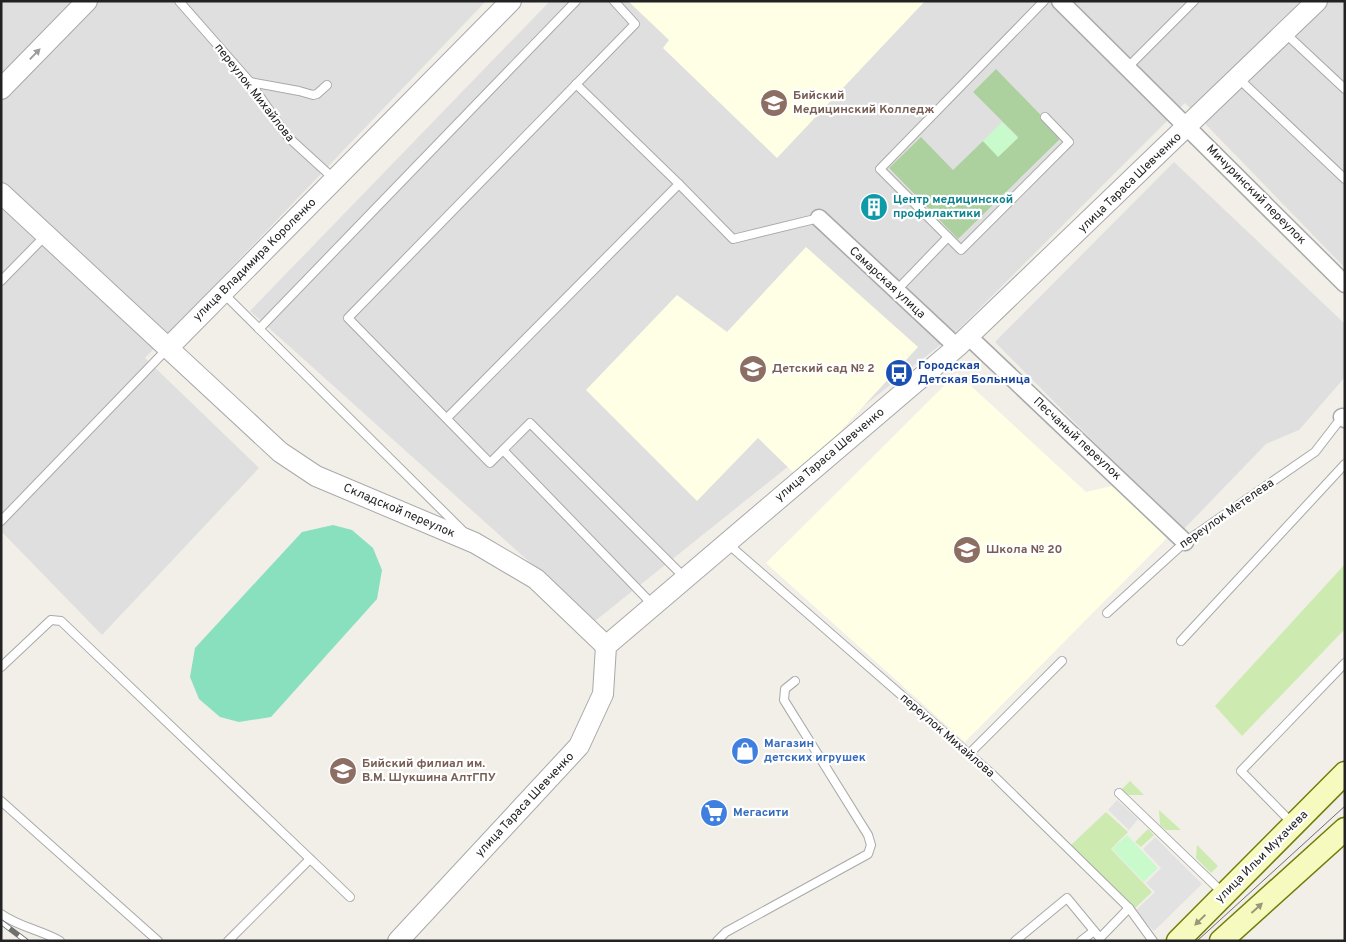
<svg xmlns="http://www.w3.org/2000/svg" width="1346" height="942" viewBox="0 0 1346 942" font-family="Overpass,sans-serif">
	<rect width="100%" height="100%" fill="#f2efe9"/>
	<g fill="#e0dfdf">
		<path d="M1 1H486L145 358 259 468 102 635 1 531Z"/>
		<path d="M550 1H1345V268L1185 103 955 333 595 621 250 311Z"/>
		<path d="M1174 162 1345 324V377L1299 430 1266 444 1182 531 995 342Z"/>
	</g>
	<g fill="#ffffe5">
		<path d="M628 1H925L777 158 663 48 669 40Z"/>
		<path d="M806 247 918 347 798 477 758 438 697 501 586 390 677 295 727 332Z"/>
		<path d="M957 373 1086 492 1112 486 1167 538 965 742 766 563Z"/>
	</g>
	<g fill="#cdebb0">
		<path d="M1345 564V629L1242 736 1215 706Z"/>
		<path d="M1130 781 1144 795H1128L1121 790Z"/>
		<path d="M1159 810 1181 830H1166L1160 825Z"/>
		<path d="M1106 812 1128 832 1111 849 1152 892 1133 910 1071 845Z"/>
		<path d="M1148 829 1154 835 1141 847 1135 842Z"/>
		<path d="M1197 845 1218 866 1211 873 1196 858Z"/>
	</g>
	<path fill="#add19e" d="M996 69 1062 137 958 239 889 168 921 137 953 170 983 141 999 156 1018 137 973 92Z"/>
	<g fill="#c8facc">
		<path d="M1002 122 1018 138 998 157 983 141Z"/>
		<path d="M1127 835 1158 868 1144 882 1112 849Z"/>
	</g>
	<path fill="#88e0be" d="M333 525 352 530 373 548 382 570 377 599 271 717 239 722 220 717 199 699 190 677 195 648 302 532Z"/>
	<g fill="#e2e2e2">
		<path d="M1117 800 1138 819 1129 830 1108 810Z"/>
		<path d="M1155 837 1202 884 1154 931 1135 911 1155 892 1146 883 1161 868 1143 849Z"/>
	</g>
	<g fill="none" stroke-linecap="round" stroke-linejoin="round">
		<g stroke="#a9a9a9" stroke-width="10">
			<g id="service">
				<path d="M179 1 250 82 287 136 333 178"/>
				<path d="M614 1 635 24 348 318 490 463 503 450 652 604"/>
				<path d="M1285 33 1345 89"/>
				<path d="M1127 68 1194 1"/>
				<path d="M1238 78 1345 179"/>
				<path d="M250 82 299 91 313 95 317 94 327 85"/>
				<path d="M679 184 733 239 819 218"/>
				<path d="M948 237 880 169 1044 1"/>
				<path d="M1 281 45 236"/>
				<path d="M896 291 948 237 961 250 1069 142 1045 117"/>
				<path d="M224 294 462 530"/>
				<path d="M259 329 576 1"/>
				<path d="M447 418 679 184 576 84"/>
				<path d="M503 450 530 423 684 577"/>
				<path d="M1 521 168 348"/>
				<path d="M728 544 993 775 1129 908 1153 941"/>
				<path d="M1107 613 1185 542 1315 452 1342 417"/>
				<path d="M1181 641 1345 464"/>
				<path d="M1 667 51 620 61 621 350 897"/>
				<path d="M969 754 1062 661"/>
				<path d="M1119 793 1224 894"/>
				<path d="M1 801 158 941"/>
				<path d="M1292 823 1241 771 1345 663"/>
				<path d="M1 914C19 927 41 930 60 941"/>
				<path d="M228 941 310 859"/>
				<path d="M717 941 726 932 868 854 871 845 868 835 784 700 785 689 795 681"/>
				<path d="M1015 941 1067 898 1100 938 1129 908"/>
				<path d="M1081 941 1094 931"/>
			</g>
		</g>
		<g stroke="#a9a9a9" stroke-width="19">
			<g id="minor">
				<path d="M1060 1 1345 284"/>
				<path d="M819 218 957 347"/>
				<path d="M968 336 1185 542"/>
				<path d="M1342 417 1345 419"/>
			</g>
		</g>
		<g stroke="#a9a9a9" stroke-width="22">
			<g id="tertiary">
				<path d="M1 89 87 1"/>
				<path d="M1 193 280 452 316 476 475 543 536 579 606 646"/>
				<path d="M168 348 511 1"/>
				<path d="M398 941 579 746 603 694 606 646 957 347 1317 1"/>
			</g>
		</g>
		<g stroke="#707d05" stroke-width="25">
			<g id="secondary">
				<path d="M1178 941 1345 773"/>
				<path d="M1221 941 1345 829"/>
			</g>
		</g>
		<use href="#service" stroke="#fff" stroke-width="8"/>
		<use href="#minor" stroke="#fff" stroke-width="16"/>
		<use href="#tertiary" stroke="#fff" stroke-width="20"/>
		<use href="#secondary" stroke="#f7fabf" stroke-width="22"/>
		<path stroke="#707070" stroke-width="1" d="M1197 941 1345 806"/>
		<g stroke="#707070" stroke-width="5.5">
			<path id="rail" d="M1 922 26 941"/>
		</g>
		<use href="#rail" stroke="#fff" stroke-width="4" stroke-dasharray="11" stroke-linecap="butt"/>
	</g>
	<defs><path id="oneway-solid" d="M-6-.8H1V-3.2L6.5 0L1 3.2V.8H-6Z" transform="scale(1.25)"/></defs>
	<use fill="#9c9c9c" href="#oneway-solid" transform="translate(35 54) rotate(-46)"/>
	<g fill="#979978">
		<use href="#oneway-solid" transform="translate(1257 908) rotate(-42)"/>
		<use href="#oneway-solid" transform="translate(1200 920) rotate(136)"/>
	</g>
	<defs>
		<g id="university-disc" transform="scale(1.4375)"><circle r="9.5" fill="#8d6e63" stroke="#fff"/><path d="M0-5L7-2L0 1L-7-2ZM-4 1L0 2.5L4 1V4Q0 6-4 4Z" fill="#fff"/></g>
		<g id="building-disc" transform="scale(1.4375)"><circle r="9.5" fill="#0f9aa8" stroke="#fff"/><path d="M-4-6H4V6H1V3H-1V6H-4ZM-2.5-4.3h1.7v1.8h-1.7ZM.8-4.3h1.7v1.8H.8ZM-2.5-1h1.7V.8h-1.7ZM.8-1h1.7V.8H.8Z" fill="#fff"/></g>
		<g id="school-disc" transform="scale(1.4375)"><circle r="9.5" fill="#8d6e63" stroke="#fff"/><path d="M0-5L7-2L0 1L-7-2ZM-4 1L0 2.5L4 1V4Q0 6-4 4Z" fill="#fff"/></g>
		<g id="bus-disc" transform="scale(1.4375)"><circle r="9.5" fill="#1a4fb4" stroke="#fff"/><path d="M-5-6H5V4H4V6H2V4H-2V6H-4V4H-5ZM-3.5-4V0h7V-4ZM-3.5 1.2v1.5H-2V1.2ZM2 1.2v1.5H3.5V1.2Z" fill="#fff"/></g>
		<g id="shop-disc" transform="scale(1.4375)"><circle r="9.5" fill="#3f7fe0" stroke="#fff"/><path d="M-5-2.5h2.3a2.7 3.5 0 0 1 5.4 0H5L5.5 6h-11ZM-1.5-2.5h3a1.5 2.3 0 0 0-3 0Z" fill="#fff"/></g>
		<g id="supermarket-disc" transform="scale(1.4375)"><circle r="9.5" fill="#3f7fe0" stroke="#fff"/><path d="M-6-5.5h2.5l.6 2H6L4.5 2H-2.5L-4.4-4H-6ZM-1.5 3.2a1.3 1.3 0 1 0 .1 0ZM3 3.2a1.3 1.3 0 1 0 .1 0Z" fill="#fff"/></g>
	</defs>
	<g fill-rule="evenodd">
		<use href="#university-disc" x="774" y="103"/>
		<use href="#building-disc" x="874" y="207"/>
		<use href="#school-disc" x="753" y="369"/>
		<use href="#bus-disc" x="899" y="373"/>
		<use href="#school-disc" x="967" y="550"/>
		<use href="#shop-disc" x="745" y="751"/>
		<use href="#university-disc" x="343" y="771"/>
		<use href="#supermarket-disc" x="714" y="813"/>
	</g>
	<g text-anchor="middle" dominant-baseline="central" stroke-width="4.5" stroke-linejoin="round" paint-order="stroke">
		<g font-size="12" fill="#222" stroke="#fff">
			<text transform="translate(254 93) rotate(52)">переулок Михайлова</text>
			<text transform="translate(1130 183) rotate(-44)">улица Тараса Шевченко</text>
			<text transform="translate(1256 195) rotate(45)">Мичуринский переулок</text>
			<text transform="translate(255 260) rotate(-45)">улица Владимира Короленко</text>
			<text transform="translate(887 283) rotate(43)">Самарская улица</text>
			<text transform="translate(1077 439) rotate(43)">Песчаный переулок</text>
			<text transform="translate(830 455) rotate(-40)">улица Тараса Шевченко</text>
			<text transform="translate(399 511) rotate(23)">Складской переулок</text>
			<text transform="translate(1227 514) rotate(-35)">переулок Метелева</text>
			<text transform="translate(947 736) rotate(41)">переулок Михайлова</text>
			<text transform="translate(525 805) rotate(-47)">улица Тараса Шевченко</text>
			<text transform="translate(1262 857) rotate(-45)">улица Ильи Мухачева</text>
		</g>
		<g font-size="12" font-weight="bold" fill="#785e54" stroke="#fff" text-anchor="start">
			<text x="793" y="96">Бийский<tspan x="793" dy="14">Медицинский Колледж</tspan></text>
			<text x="772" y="369">Детский сад № 2</text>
			<text x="986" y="550">Школа № 20</text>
			<text x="362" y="764">Бийский филиал им.<tspan x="362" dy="14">В.М. Шукшина АлтГПУ</tspan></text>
		</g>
		<g font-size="12" font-weight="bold" fill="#0d838f" stroke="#fff" text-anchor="start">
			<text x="893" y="200">Центр медицинской<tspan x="893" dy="14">профилактики</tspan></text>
		</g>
		<g font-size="12" font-weight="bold" fill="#164399" stroke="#fff" text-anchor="start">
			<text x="918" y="366">Городская<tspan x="918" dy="14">Детская Больница</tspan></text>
		</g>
		<g font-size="12" font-weight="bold" fill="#366cbe" stroke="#fff" text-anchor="start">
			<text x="764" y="744">Магазин<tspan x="764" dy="14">детских игрушек</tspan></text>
			<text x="733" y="813">Мегасити</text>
		</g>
	</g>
	<rect width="1346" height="942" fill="none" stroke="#222222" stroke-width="5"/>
</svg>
